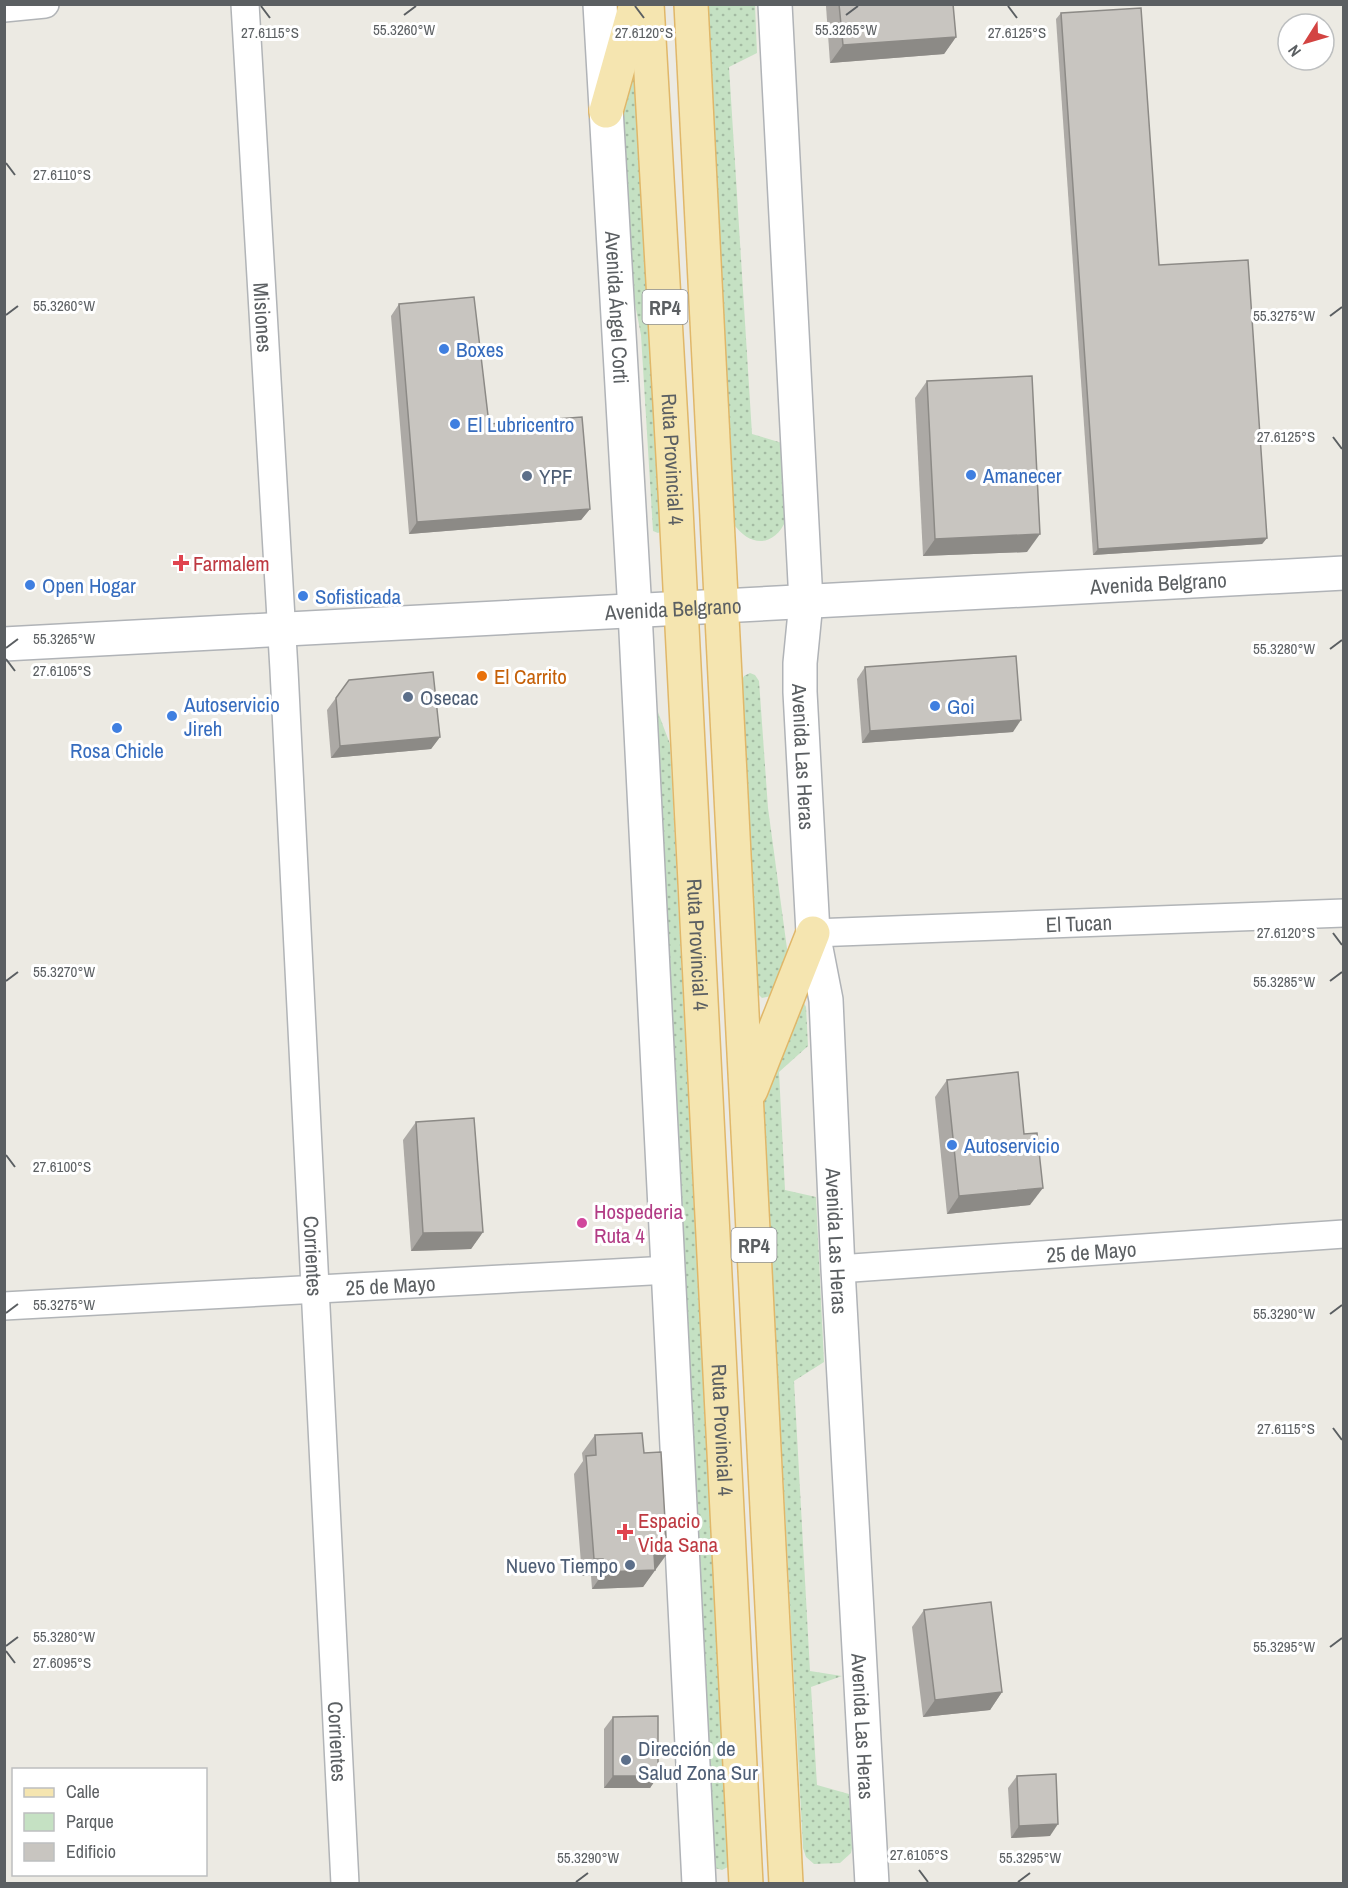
<svg xmlns="http://www.w3.org/2000/svg" width="1348" height="1888" viewBox="0 0 1348 1888" font-family="'Archivo Narrow',sans-serif">
	<defs>
		<pattern id="green-dots" width="8" height="8" patternUnits="userSpaceOnUse" patternTransform="scale(1.5)"><rect width="8" height="8" fill="#c5e1c3"/><path d="M2 2h.1M6 6h.1" fill="none" stroke="#a3baa2" stroke-width="1.8" stroke-linecap="round"/></pattern>
	</defs>
	<rect width="100%" height="100%" fill="#eceae3"/>
	<g fill="url(#green-dots)">
		<path d="M703 5H755L757 53 729 67 752 434 782 443 786 520C774 548 749 547 733 523Z"/>
		<path d="M634 72 662 531 658 533 653 531 641 335 629 273 615 107Z"/>
		<path d="M750 673 755 675 759 681 768 808 788 956 771 996 762 998 758 994 756 989 741 682 744 676Z"/>
		<path d="M656 707 670 744 728 1867 722 1870 715 1868 652 708Z"/>
		<path d="M802 999 806 1007 808 1046 779 1072 785 1190 816 1197 824 1362 794 1381 810 1671 842 1676 811 1687 817 1785 849 1794 852 1848 851 1853 840 1863 814 1864 806 1857 803 1848 762 1084Z"/>
	</g>
	<g fill="none" stroke-linecap="round" stroke-linejoin="round">
		<g stroke="#b1b4b7" stroke-width="30">
			<g id="street">
				<path id="s1" d="M245 4 284 670 345 1884"/>
				<path d="M4 8 45 4"/>
				<path id="s2" d="M813 933 1344 913"/>
				<path id="s3" d="M838 1269 1344 1234"/>
				<path id="s4" d="M4 1306 669 1270"/>
			</g>
		</g>
		<g stroke="#b0b3b7" stroke-width="36">
			<g id="secondary">
				<path id="s5" d="M600 4 635 612 699 1884"/>
				<path id="s6" d="M775 4 806 602 800 663V692L813 933 826 1000 838 1269 872 1884"/>
				<path id="s7" d="M4 644 1344 573"/>
			</g>
		</g>
		<g stroke="#e0b769" stroke-width="36">
			<g id="primary">
				<path id="s8" d="M647 4 676 509 746 1884"/>
				<path d="M691 4 786 1884"/>
				<path d="M606 111 636 4"/>
				<path d="M751 1090 813 933"/>
			</g>
		</g>
		<use href="#street" stroke="#fff" stroke-width="27"/>
		<use href="#secondary" stroke="#fff" stroke-width="33"/>
		<use href="#primary" stroke="#f5e5b0" stroke-width="33"/>
	</g>
	<g fill="#aca9a5">
		<path d="M827 4H953L956 37 944 54 830 63 826 6Z"/>
		<path d="M1061 13 1267 538 1262 544 1093 555 1056 19Z"/>
		<path d="M399 304 489 424 590 509 581 520 409 534 391 316Z"/>
		<path d="M927 381 1027 552 923 556 915 398Z"/>
		<path d="M865 667 1013 732 862 743 857 679Z"/>
		<path d="M349 680 440 737 431 749 331 758 327 710Z"/>
		<path d="M947 1080 1030 1205 947 1214 935 1097Z"/>
		<path d="M416 1122 483 1232 471 1249 411 1251 403 1140Z"/>
		<path d="M595 1435 644 1453 655 1571H654L643 1587 592 1589 591 1576H582L574 1474 583 1461 582 1453Z"/>
		<path d="M924 1610 1002 1692 990 1710 923 1717 912 1627Z"/>
		<path d="M613 1717 658 1776 650 1788H604V1729Z"/>
		<path d="M1017 1776 1050 1836 1011 1838 1008 1788Z"/>
	</g>
	<g fill="#8c8a86">
		<path d="M956 37 944 54 830 63 843 45Z"/>
		<path d="M590 509 581 520 409 534 417 522Z"/>
		<path d="M1040 534 1027 552 923 556 935 539Z"/>
		<path d="M1267 538 1262 544 1093 555 1098 549Z"/>
		<path d="M1021 720 1013 732 862 743 870 731Z"/>
		<path d="M440 737 431 749 331 758 340 746Z"/>
		<path d="M1043 1188 1030 1205 947 1214 959 1196Z"/>
		<path d="M483 1232 471 1249 411 1251 423 1233Z"/>
		<path d="M654 1554H667L643 1587 592 1589 604 1572Z"/>
		<path d="M594 1559H603L591 1576H582Z"/>
		<path d="M1002 1692 990 1710 923 1717 935 1700Z"/>
		<path d="M613 1776H658L650 1788H604Z"/>
		<path d="M1058 1824 1050 1836 1011 1838 1019 1826Z"/>
	</g>
	<g fill="#c8c5c0" stroke="#8c8a86" stroke-width="1.5">
		<path d="M839 4H953L956 37 843 45Z"/>
		<path d="M1141 8 1159 265 1248 260 1267 538 1098 549 1061 13Z"/>
		<path d="M474 297 489 424 582 417 590 509 417 522 399 304Z"/>
		<path d="M1032 376 1040 534 935 539 927 381Z"/>
		<path d="M1016 656 1021 720 870 731 865 667Z"/>
		<path d="M433 672 440 737 340 746 336 698 349 680Z"/>
		<path d="M1018 1072 1024 1134 1037 1133 1043 1188 959 1196 947 1080Z"/>
		<path d="M474 1118 483 1232 423 1233 416 1122Z"/>
		<path d="M642 1433 644 1453 661 1452 667 1554H654L655 1570 604 1572 603 1559H594L586 1456 596 1455 595 1435Z"/>
		<path d="M991 1602 1002 1692 935 1700 924 1610Z"/>
		<path d="M658 1716V1776H613V1717Z"/>
		<path d="M1056 1774 1058 1824 1019 1826 1017 1776Z"/>
	</g>
	<path fill="none" stroke="#5b5f62" stroke-width="2" d="M261 6 270 18M635 6 644 18M1008 6 1017 18M404 15 416 6M846 15 858 6M6 163 15 175M6 315 18 306M1330 316 1342 307M1333 437 1342 449M6 648 18 639M1330 649 1342 640M6 659 15 671M1333 933 1342 945M6 981 18 972M1330 981 1342 972M6 1155 15 1167M6 1313 18 1304M1330 1314 1342 1305M1333 1428 1342 1440M6 1646 18 1637M1330 1647 1342 1638M6 1651 15 1663M919 1870 928 1882M576 1882 588 1873M1018 1882 1030 1873"/>
	<g fill="#3f7fe0" stroke="#fff" stroke-width="2">
		<circle cx="444" cy="349" r="6"/>
		<circle cx="455" cy="424" r="6"/>
		<circle cx="971" cy="475" r="6"/>
		<circle cx="30" cy="585" r="6"/>
		<circle cx="303" cy="596" r="6"/>
		<circle cx="935" cy="706" r="6"/>
		<circle cx="172" cy="716" r="6"/>
		<circle cx="117" cy="728" r="6"/>
		<circle cx="952" cy="1145" r="6"/>
	</g>
	<g fill="#5c6f8a" stroke="#fff" stroke-width="2">
		<circle cx="527" cy="476" r="6"/>
		<circle cx="408" cy="697" r="6"/>
		<circle cx="630" cy="1565" r="6"/>
		<circle cx="626" cy="1760" r="6"/>
	</g>
	<g fill="#e0444e" stroke="#fff" stroke-width="2">
		<path d="M178 554h6v6h6v6h-6v6h-6v-6h-6v-6h6z"/>
		<path d="M622 1523h6v6h6v6h-6v6h-6v-6h-6v-6h6z"/>
	</g>
	<circle fill="#e8710a" stroke="#fff" stroke-width="2" cx="482" cy="676" r="6"/>
	<circle fill="#d1479c" stroke="#fff" stroke-width="2" cx="582" cy="1223" r="6"/>
	<g text-anchor="middle" dominant-baseline="central" stroke-width="6" stroke-linejoin="round" paint-order="stroke">
		<g fill="#fff" stroke="#8c8f91" stroke-width="1.5">
			<rect x="642.5" y="290" width="45" height="34" rx="4.5"/>
			<rect x="731.5" y="1228" width="45" height="34" rx="4.5"/>
		</g>
		<g font-size="20" font-weight="bold" fill="#5b5f62">
			<text x="665" y="307">RP4</text>
			<text x="754" y="1245">RP4</text>
		</g>
		<g font-size="21" fill="#5b5f62" stroke="#fff">
			<text stroke="none"><textPath href="#s5" startOffset="304">Avenida Ángel Corti</textPath></text>
			<text stroke="none"><textPath href="#s1" startOffset="314">Misiones</textPath></text>
			<text stroke="none"><textPath href="#s8" startOffset="456">Ruta Provincial 4</textPath></text>
			<text stroke="none"><textPath href="#s7" startOffset="1156">Avenida Belgrano</textPath></text>
			<text stroke="none"><textPath href="#s7" startOffset="670">Avenida Belgrano</textPath></text>
			<text stroke="none"><textPath href="#s6" startOffset="754">Avenida Las Heras</textPath></text>
			<text stroke="none"><textPath href="#s2" startOffset="266">El Tucan</textPath></text>
			<text stroke="none"><textPath href="#s8" startOffset="942">Ruta Provincial 4</textPath></text>
			<text stroke="none"><textPath href="#s6" startOffset="1240">Avenida Las Heras</textPath></text>
			<text stroke="none"><textPath href="#s3" startOffset="254">25 de Mayo</textPath></text>
			<text stroke="none"><textPath href="#s1" startOffset="1254">Corrientes</textPath></text>
			<text stroke="none"><textPath href="#s4" startOffset="387">25 de Mayo</textPath></text>
			<text stroke="none"><textPath href="#s8" startOffset="1428">Ruta Provincial 4</textPath></text>
			<text stroke="none"><textPath href="#s6" startOffset="1726">Avenida Las Heras</textPath></text>
			<text stroke="none"><textPath href="#s1" startOffset="1740">Corrientes</textPath></text>
		</g>
		<g font-size="21" fill="#366cbe" stroke="#fff" text-anchor="start">
			<text x="456" y="349">Boxes</text>
			<text x="467" y="424">El Lubricentro</text>
			<text x="983" y="475">Amanecer</text>
			<text x="42" y="585">Open Hogar</text>
			<text x="315" y="596">Sofisticada</text>
			<text x="184" y="704">Autoservicio<tspan x="184" dy="24">Jireh</tspan></text>
			<text x="947" y="706">Goi</text>
			<text x="117" y="750" text-anchor="middle">Rosa Chicle</text>
			<text x="964" y="1145">Autoservicio</text>
		</g>
		<g font-size="21" fill="#4e5e75" stroke="#fff" text-anchor="start">
			<text x="539" y="476">YPF</text>
			<text x="420" y="697">Osecac</text>
			<text x="618" y="1565" text-anchor="end">Nuevo Tiempo</text>
			<text x="638" y="1748">Dirección de<tspan x="638" dy="24">Salud Zona Sur</tspan></text>
		</g>
		<g font-size="21" fill="#be3a42" stroke="#fff" text-anchor="start">
			<text x="193" y="563">Farmalem</text>
			<text x="638" y="1520">Espacio<tspan x="638" dy="24">Vida Sana</tspan></text>
		</g>
		<g font-size="21" fill="#c56008" stroke="#fff" text-anchor="start">
			<text x="494" y="676">El Carrito</text>
		</g>
		<g font-size="21" fill="#b23c85" stroke="#fff" text-anchor="start">
			<text x="594" y="1211">Hospederia<tspan x="594" dy="24">Ruta 4</tspan></text>
		</g>
	</g>
	<g font-size="15" text-anchor="middle" fill="#5b5f62" stroke="#fff" stroke-width="6" stroke-linejoin="round" paint-order="stroke">
		<text x="404" y="35">55.3260°W</text>
		<text x="846" y="35">55.3265°W</text>
		<text x="270" y="38">27.6115°S</text>
		<text x="644" y="38">27.6120°S</text>
		<text x="1017" y="38">27.6125°S</text>
		<text x="62" y="180">27.6110°S</text>
		<text x="64" y="311">55.3260°W</text>
		<text x="1284" y="321">55.3275°W</text>
		<text x="1286" y="442">27.6125°S</text>
		<text x="64" y="644">55.3265°W</text>
		<text x="1284" y="654">55.3280°W</text>
		<text x="62" y="676">27.6105°S</text>
		<text x="1286" y="938">27.6120°S</text>
		<text x="64" y="977">55.3270°W</text>
		<text x="1284" y="987">55.3285°W</text>
		<text x="62" y="1172">27.6100°S</text>
		<text x="64" y="1310">55.3275°W</text>
		<text x="1284" y="1319">55.3290°W</text>
		<text x="1286" y="1434">27.6115°S</text>
		<text x="64" y="1642">55.3280°W</text>
		<text x="1284" y="1652">55.3295°W</text>
		<text x="62" y="1668">27.6095°S</text>
		<text x="919" y="1860">27.6105°S</text>
		<text x="588" y="1863">55.3290°W</text>
		<text x="1030" y="1863">55.3295°W</text>
	</g>
	<rect width="1348" height="1888" fill="none" stroke="#5b5f62" stroke-width="12"/>
	<rect x="12" y="1768" width="195" height="108" fill="#ffffff" stroke="#bdbfc0" stroke-width="1.5"/>
	<rect x="24" y="1788" width="30" height="9" fill="#f5e5b0" stroke="#bdbfc0" stroke-width="1.5"/>
	<text x="66" y="1798" font-size="18" fill="#5b5f62">Calle</text>
	<rect x="24" y="1813" width="30" height="18" fill="#c5e1c3" stroke="#bdbfc0" stroke-width="1.5"/>
	<text x="66" y="1828" font-size="18" fill="#5b5f62">Parque</text>
	<rect x="24" y="1843" width="30" height="18" fill="#c8c5c0" stroke="#bdbfc0" stroke-width="1.5"/>
	<text x="66" y="1858" font-size="18" fill="#5b5f62">Edificio</text>
	<g transform="translate(1306 42) rotate(233)"><circle r="28" fill="#ffffff" stroke="#bdbfc0" stroke-width="1.5"/>
	<path d="M0-4.5L10 22L0 15L-10 22Z" fill="#d34442"/>
	<text y="-9" font-size="16" font-weight="bold" text-anchor="middle" fill="#5b5f62">N</text>
	</g>
</svg>
